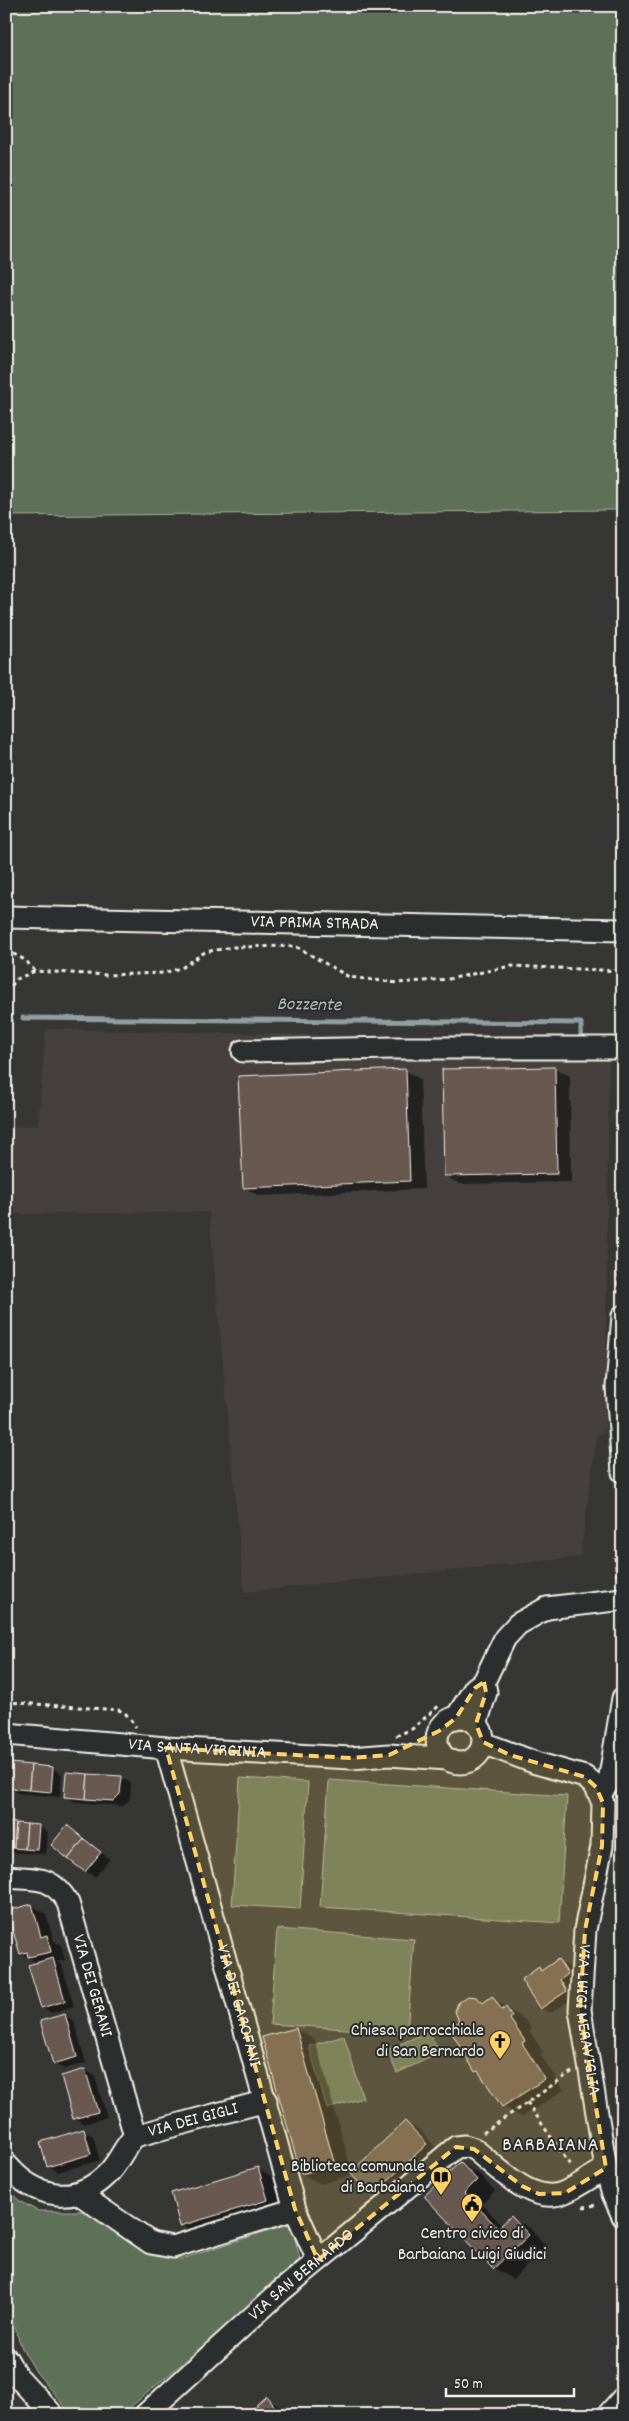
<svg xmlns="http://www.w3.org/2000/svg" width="629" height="2421" viewBox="0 0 629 2421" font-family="Dekko,sans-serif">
	<rect width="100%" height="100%" fill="#363635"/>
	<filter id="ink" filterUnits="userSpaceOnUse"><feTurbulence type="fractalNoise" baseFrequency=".02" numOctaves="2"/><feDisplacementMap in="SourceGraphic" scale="10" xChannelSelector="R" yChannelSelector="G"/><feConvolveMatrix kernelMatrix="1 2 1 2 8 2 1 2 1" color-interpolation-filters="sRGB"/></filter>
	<g filter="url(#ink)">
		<path fill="#45403d" d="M46 1029 609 1041 605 1433 597 1435 580 1557 244 1592 209 1212 6 1214V1127L38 1125Z"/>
		<g fill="#5e7059" stroke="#a9b0a0">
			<path d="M6 6H623V227L616 510 6 516Z"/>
			<path d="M240 1778 308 1782 300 1909 232 1905Z"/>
			<path d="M329 1780 567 1796 559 1923 320 1907Z"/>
			<path d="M277 1929 414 1939 407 2033 270 2024Z"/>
			<path d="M429 2031 440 2053 397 2073 387 2050Z"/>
			<path d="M344 2036 363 2098 327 2109 309 2046Z"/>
			<path d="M6 2189 21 2202 38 2211H82L154 2254 168 2258 182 2259 291 2223 301 2263 121 2415H72L36 2372 22 2348 6 2304Z"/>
		</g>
		<g fill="#0007">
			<path d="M555 1068 570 1076 571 1182 460 1184 445 1176 443 1070Z"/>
			<path d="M405 1070 420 1079 424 1189 259 1196 244 1187Z"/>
			<path d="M52 1768 62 1774 60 1797 18 1793 9 1788Z"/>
			<path d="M121 1778 131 1783 130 1799 123 1806 75 1802 66 1796Z"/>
			<path d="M6 1824 38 1826 48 1832 46 1854 6 1852Z"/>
			<path d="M67 1827 110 1859 95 1877 85 1871Z"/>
			<path d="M31 1905 46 1914 54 1941 61 1945 65 1960 57 1962 62 1965 74 2006 52 2013 42 2008 30 1966 38 1963 21 1954Z"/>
			<path d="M558 1961 568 1966 577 1980 568 1986 576 1996 551 2013 541 2008 539 1969 543 1971Z"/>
			<path d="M492 1998 525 2020 531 2028 529 2030 543 2052 540 2054 564 2090 522 2117 503 2106 482 2075 476 2072 460 2023 476 1999 484 2003Z"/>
			<path d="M64 2015 74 2021 86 2063 64 2069 54 2064Z"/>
			<path d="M296 2029 315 2040 352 2172 405 2122 420 2130 440 2152 386 2203 372 2195 354 2175 321 2184 302 2174Z"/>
			<path d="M85 2070 95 2076 107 2117 84 2124 74 2118Z"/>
			<path d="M84 2131 93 2136 100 2160 58 2172 48 2166Z"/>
			<path d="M460 2163 479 2174 495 2191 482 2204 503 2226 511 2218 530 2228 547 2247 513 2279 494 2268 426 2196Z"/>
			<path d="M258 2169 273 2177 282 2208 196 2233 181 2225Z"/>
			<path d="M266 2398 285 2409 290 2415H247Z"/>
		</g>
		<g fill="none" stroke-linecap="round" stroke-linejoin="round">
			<path stroke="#909fa1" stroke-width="5" d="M23 1018 581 1023V1037"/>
		</g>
		<g fill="#68594f" stroke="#f4f1e8">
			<path d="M555 1067 557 1174 444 1176 442 1069Z"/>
			<path d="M406 1069 410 1181 243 1188 238 1076Z"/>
			<path d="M10 1763 31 1765 29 1790 8 1788Z"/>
			<path d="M31 1765 53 1767 51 1792 29 1790Z"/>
			<path d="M66 1772 88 1774 86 1799 64 1797Z"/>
			<path d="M88 1774 122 1776 120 1794 113 1801 86 1799Z"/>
			<path d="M6 1822 16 1823 14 1848H6Z"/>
			<path d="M16 1823 27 1824 25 1849 14 1848Z"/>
			<path d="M27 1824 39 1825 37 1850 25 1849Z"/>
			<path d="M67 1825 84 1839 68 1859 51 1845Z"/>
			<path d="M84 1839 101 1852 85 1872 68 1859Z"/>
			<path d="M32 1904 41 1937 47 1935 51 1952 28 1957 27 1952 20 1954 7 1911Z"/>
			<path d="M53 1958 65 2001 41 2008 28 1965Z"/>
			<path d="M558 1959 568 1974 560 1980 567 1991 540 2009 521 1980 539 1967 541 1971Z"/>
			<path d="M468 1996 476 1997 483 2003 492 1996 502 2010 506 2007 512 2016 510 2019 525 2041 522 2043 545 2079 502 2107 478 2071 475 2072 449 2028 459 2022 455 2011 458 2003Z"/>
			<path d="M65 2014 77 2057 53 2064 40 2021Z"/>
			<path d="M296 2028 335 2165 301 2174 262 2037Z"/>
			<path d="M85 2069 98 2112 73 2119 61 2076Z"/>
			<path d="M405 2121 427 2144 371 2196 350 2173Z"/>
			<path d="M84 2129 91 2154 47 2167 40 2142Z"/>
			<path d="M460 2162 477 2180 464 2193 498 2228 511 2216 529 2235 493 2269 424 2196Z"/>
			<path d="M258 2167 268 2200 180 2226 171 2193Z"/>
			<path d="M266 2396 282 2415H245Z"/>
		</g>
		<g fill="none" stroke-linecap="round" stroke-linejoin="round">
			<g stroke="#f4f1e8" stroke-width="25">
				<g id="minor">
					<path id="s1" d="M6 917 623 930"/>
					<path d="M243 1051 393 1048H623"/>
					<path d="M623 1316 617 1387 623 1472"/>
					<circle cx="460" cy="1740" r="23"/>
					<path d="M456 1718 475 1688 484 1682"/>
					<path d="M476 1724 486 1692 484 1682 489 1671 505 1638 518 1624 547 1608 623 1599"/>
					<path id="s2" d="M6 1734 166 1748 351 1758 389 1755 447 1759"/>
					<path id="s3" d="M483 1743 536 1763 585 1777 596 1787 603 1803 602 1846 585 1930 580 2010 606 2168 613 2194 623 2216"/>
					<path id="s4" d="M166 1748 295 2209 318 2260"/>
					<path d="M600 1794 609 1782 623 1698"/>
					<path id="s5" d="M6 1877C36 1880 51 1874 68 1903L135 2136"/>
					<path id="s6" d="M6 2164C36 2200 78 2206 110 2171 120 2160 124 2147 135 2136L266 2101"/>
					<path d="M78 2193 151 2243 173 2247 295 2209"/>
					<path d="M6 2358 16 2375 53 2415"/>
					<path id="s7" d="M145 2415 281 2291 456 2147 465 2146 474 2149C497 2167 533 2207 565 2192 579 2186 592 2176 606 2168"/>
					<path d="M608 2415 623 2398"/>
				</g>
			</g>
			<g stroke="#f4f1e8" stroke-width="3" stroke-dasharray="4 4" stroke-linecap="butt">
				<path d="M6 950 25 960 35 971 106 975 164 973 183 967 205 952 233 947 295 946 349 977 398 983 449 979 511 966 623 971"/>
				<path d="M6 992 17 979 35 971"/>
				<path d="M623 1218 617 1291 623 1293"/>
				<path d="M615 1557 617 1576"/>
				<path d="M622 1575H623"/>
				<path d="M6 1702 119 1710 126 1714 136 1727"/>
				<path d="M396 1736 412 1729 441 1704"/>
				<path d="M527 2102 572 2168"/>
				<path d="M483 2133 573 2071"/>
				<path d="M583 2207 597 2205"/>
				<path d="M618 2234 623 2241"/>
			</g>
			<use href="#minor" stroke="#2a2d2e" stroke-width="21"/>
		</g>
	</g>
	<path fill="#ffd166" fill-opacity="0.2" stroke="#ffd166" stroke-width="4" stroke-dasharray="10 6" stroke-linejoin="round" d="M484 1682 486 1692 476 1724 483 1742 510 1755 585 1777 596 1787 603 1803 602 1846 585 1930 580 2010 606 2168 565 2193 539 2194 522 2186 474 2149 456 2147 318 2260 295 2209 166 1748 351 1758 389 1755 439 1731 456 1718 475 1688Z"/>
	<defs>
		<g id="church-pin" transform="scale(1.125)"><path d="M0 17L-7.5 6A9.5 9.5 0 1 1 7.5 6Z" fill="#ffd166" stroke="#2a2d2e"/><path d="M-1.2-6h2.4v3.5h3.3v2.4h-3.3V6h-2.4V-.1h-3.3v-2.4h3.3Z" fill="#111"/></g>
		<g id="library-pin" transform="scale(1.125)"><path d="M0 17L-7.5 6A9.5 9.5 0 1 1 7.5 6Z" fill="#ffd166" stroke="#2a2d2e"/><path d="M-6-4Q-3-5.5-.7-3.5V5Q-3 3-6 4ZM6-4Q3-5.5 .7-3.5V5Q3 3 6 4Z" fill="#111"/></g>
		<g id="civic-pin" transform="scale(1.125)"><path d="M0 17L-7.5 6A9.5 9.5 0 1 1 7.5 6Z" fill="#ffd166" stroke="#2a2d2e"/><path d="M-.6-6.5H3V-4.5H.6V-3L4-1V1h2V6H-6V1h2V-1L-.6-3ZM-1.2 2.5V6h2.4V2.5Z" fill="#111"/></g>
	</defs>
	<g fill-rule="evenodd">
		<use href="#church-pin" x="500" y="2041"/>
		<use href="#library-pin" x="441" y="2177"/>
		<use href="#civic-pin" x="472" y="2204"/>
	</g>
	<g text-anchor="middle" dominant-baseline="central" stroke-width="4" stroke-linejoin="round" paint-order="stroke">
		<g font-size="18" fill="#f4f1e8" stroke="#2a2d2e">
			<text stroke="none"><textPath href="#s1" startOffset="309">VIA PRIMA STRADA</textPath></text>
			<text stroke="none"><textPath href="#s2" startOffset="192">VIA SANTA VIRGINIA</textPath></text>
			<text stroke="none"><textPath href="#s5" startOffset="158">VIA DEI GERANI</textPath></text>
			<text stroke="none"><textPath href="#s4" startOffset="268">VIA DEI GAROFANI</textPath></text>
			<text stroke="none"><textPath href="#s3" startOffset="359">VIA LUIGI MERAVIGLIA</textPath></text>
			<text stroke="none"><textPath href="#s6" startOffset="224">VIA DEI GIGLI</textPath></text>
			<text stroke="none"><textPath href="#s7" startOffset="210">VIA SAN BERNARDO</textPath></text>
		</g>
		<g font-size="18" fill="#f4f1e8" stroke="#2a2d2e" text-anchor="end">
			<text x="484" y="2031">Chiesa parrocchiale<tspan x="484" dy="21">di San Bernardo</tspan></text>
			<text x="425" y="2167">Biblioteca comunale<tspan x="425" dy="21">di Barbaiana</tspan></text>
			<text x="472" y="2234" text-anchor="middle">Centro civico di<tspan x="472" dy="21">Barbaiana Luigi Giudici</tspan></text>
		</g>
		<g font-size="19" font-style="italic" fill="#b1bab8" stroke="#2a2d2e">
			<text transform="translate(309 1006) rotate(1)">Bozzente</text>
		</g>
		<g font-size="20" letter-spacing="1" fill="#f4f1e8" stroke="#2a2d2e">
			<text x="551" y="2146">BARBAIANA</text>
		</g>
	</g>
	<rect width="629" height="2421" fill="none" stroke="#2a2d2e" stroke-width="25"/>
	<rect x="12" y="12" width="604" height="2396" fill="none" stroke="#f4f1e8" stroke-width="2" filter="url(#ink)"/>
	<path d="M446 2388v8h128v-8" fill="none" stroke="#f4f1e8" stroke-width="2.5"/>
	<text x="454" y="2388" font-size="15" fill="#f4f1e8" stroke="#2a2d2e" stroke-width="4" paint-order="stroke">50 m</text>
</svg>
